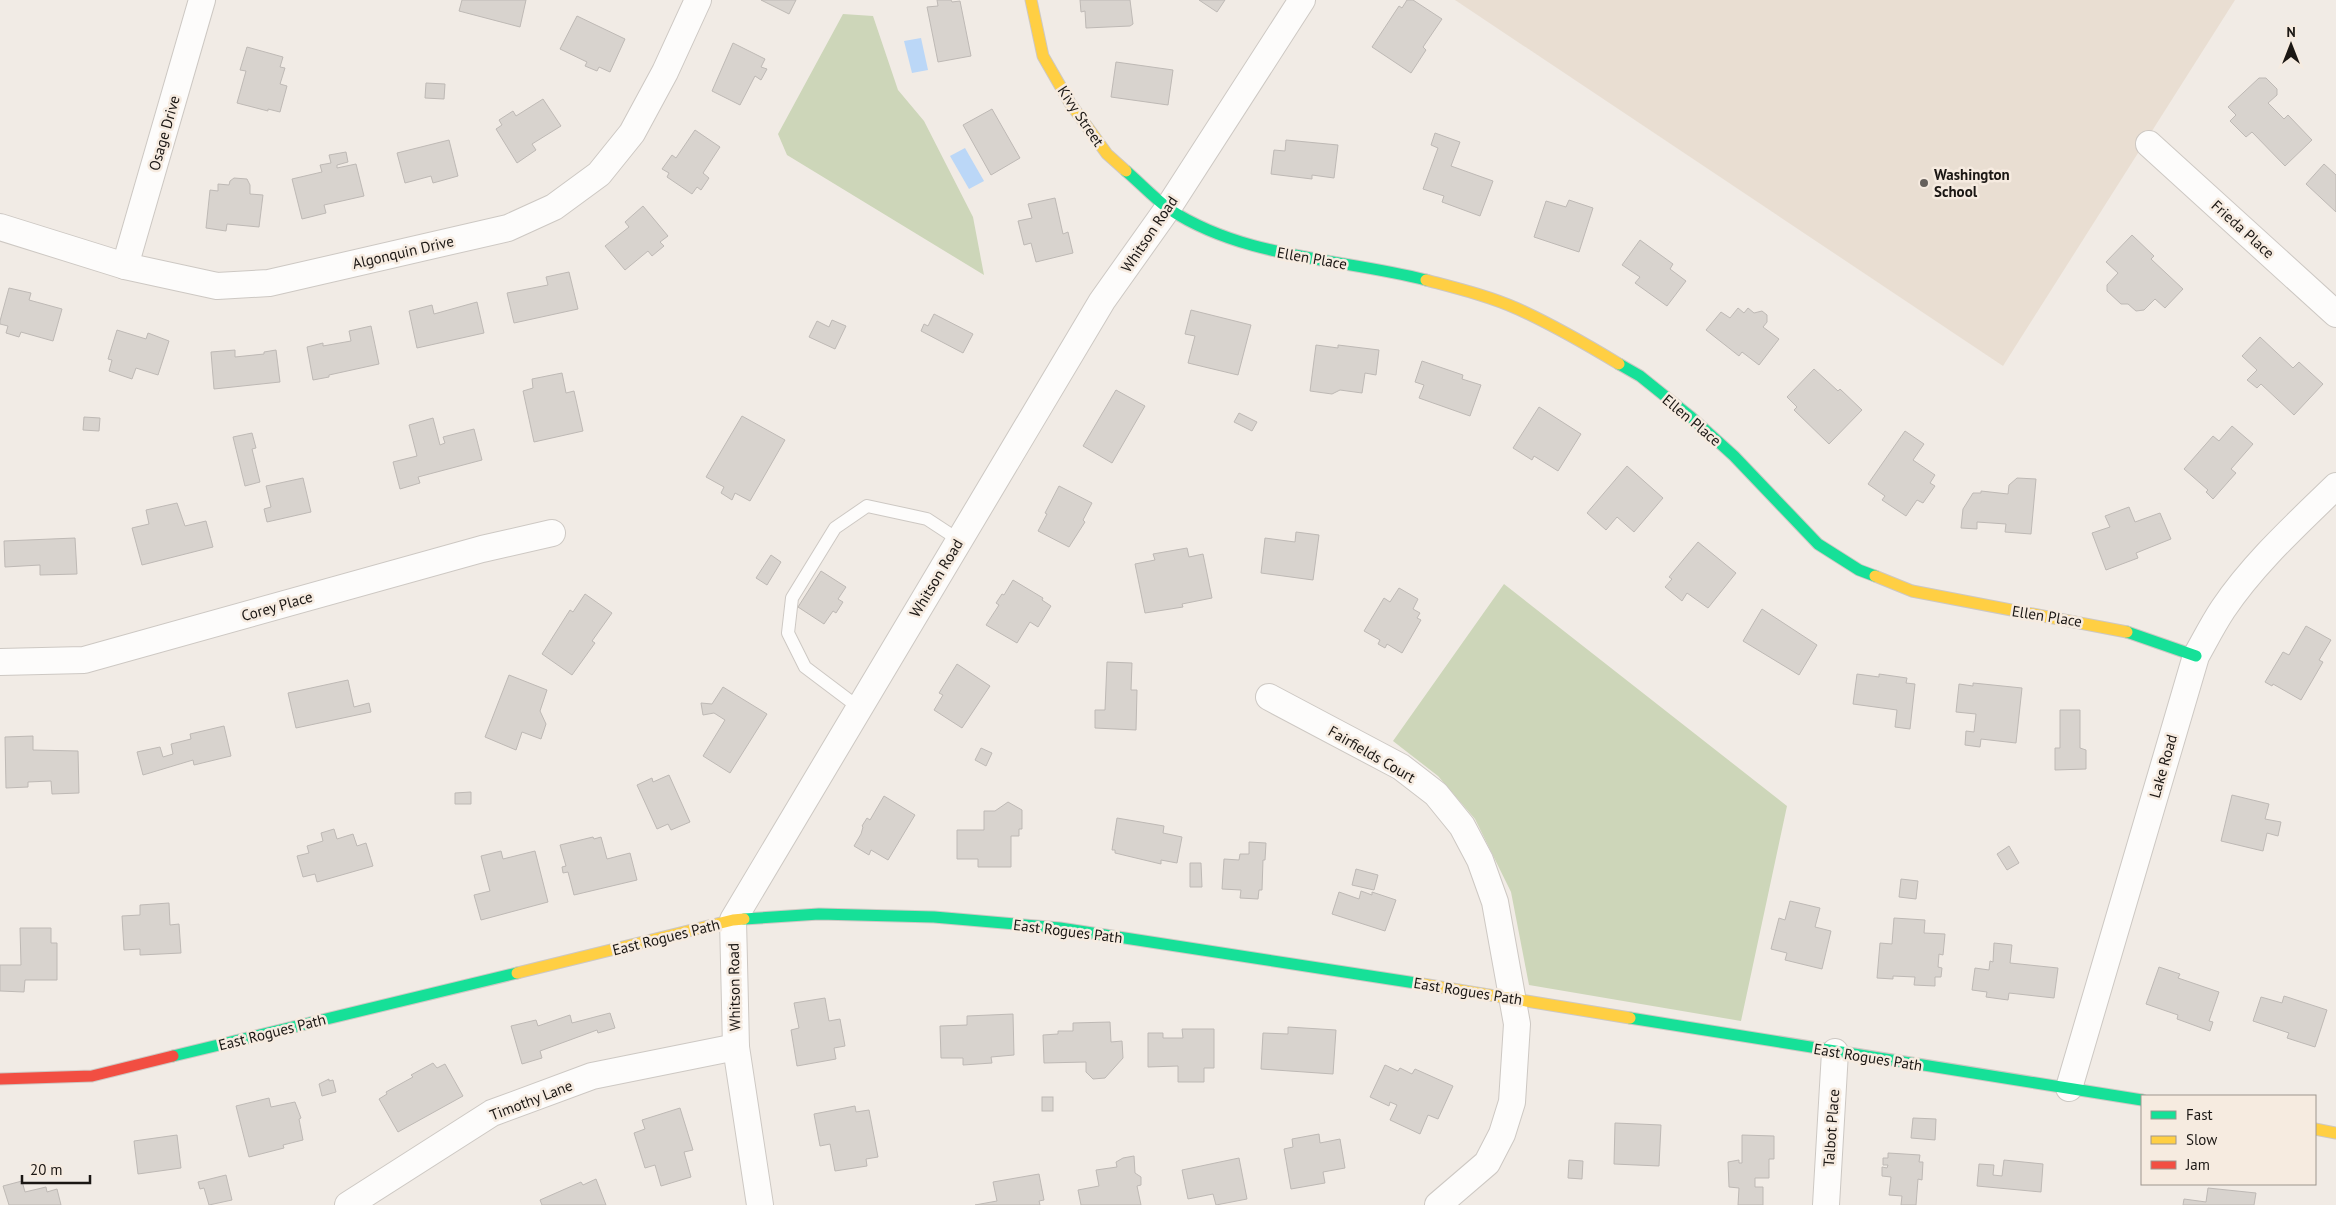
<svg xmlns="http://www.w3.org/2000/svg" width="2336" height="1205" viewBox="0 0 2336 1205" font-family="'PT Sans',sans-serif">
	<rect width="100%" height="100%" fill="#f1ebe5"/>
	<path fill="#e9ded2" d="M1455 0H2235L2003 366Z"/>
	<g fill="#cdd6b9">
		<path d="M843 14 873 16 898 90 924 121 973 217 984 275 787 155 778 134Z"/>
		<path d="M1504 584 1787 806 1741 1021 1529 985 1511 892 1475 819 1438 776 1393 741Z"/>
	</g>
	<g fill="#bbd7f7">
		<path d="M921 38 928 70 912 73 904 41Z"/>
		<path d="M965 148 984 181 969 189 950 156Z"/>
	</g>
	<g fill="#d8d3ce" stroke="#beb9b5">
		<path d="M462 0H526L520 27 459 11Z"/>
		<path d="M761 0H796L789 14Z"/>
		<path d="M937 0H951L952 2 960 1 971 56 938 62 927 7 938 6Z"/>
		<path d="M1080 0H1130L1133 24 1130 26 1086 28 1085 11 1081 12Z"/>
		<path d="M1199 0H1225L1217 12Z"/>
		<path d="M1407 0H1413L1442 19 1423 47 1426 50 1411 73 1372 47 1399 6 1402 8Z"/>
		<path d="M577 16 625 39 610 72 599 67 597 71 585 66 587 62 560 49Z"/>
		<path d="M733 43 765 59 761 67 767 69 761 80 755 76 740 105 712 91Z"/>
		<path d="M247 47 283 57 280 67 285 68 280 84 287 86 280 112 268 109V111L237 103 246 71 240 70Z"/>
		<path d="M1116 62 1173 70 1168 105 1111 97Z"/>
		<path d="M2259 78H2266L2277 89V95L2268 103 2284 119 2288 115 2312 140 2285 166 2252 132 2246 137 2230 121 2236 115 2228 107Z"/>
		<path d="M426 83 445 84 444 99 425 98Z"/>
		<path d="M543 99 561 126 532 144 536 150 517 163 496 129 502 125 499 120 513 111 516 116Z"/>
		<path d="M992 109 1020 158 991 175 963 125Z"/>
		<path d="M695 130 720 147 703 173 709 178 701 190 697 187 692 194 667 177 669 173 662 169 672 155 676 158Z"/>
		<path d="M1435 133 1460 142 1451 166 1493 181 1480 216 1442 202 1444 196 1423 189 1438 148 1431 145Z"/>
		<path d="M449 140 458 176 433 183 431 176 405 183 397 153Z"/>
		<path d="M1286 140 1338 145 1334 178 1312 175V179L1271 174 1274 150 1285 151Z"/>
		<path d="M346 152 348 162 337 165V168L356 164 364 196 324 205 326 213 302 219 292 179 322 172 320 165 331 163 329 155Z"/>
		<path d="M2324 164 2336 175V212L2306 184Z"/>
		<path d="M234 178 247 179 250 185V194L263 195 259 227 227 224 226 231 206 228 210 190 218 191V184L229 185 230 181Z"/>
		<path d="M1055 198 1063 234 1068 232 1073 253 1036 262 1031 243 1024 245 1018 221 1032 218 1028 204Z"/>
		<path d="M1569 200 1593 208 1579 252 1534 237 1546 201 1566 207Z"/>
		<path d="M643 206 668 236 660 242 664 246 652 256 648 251 625 270 605 246 629 227 625 222Z"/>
		<path d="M2132 235 2154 256 2151 259 2183 289 2165 308 2155 299 2144 310 2136 311 2128 304H2121L2107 291V285L2118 273 2106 262Z"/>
		<path d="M1640 240 1673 264 1670 269 1686 281 1667 306 1635 283 1640 277 1622 265Z"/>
		<path d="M569 272 578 309 514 323 507 293 548 285 546 277Z"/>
		<path d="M9 288 31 293 29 300 62 309 53 341 21 332 19 337 6 333 8 326 0 324V321Z"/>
		<path d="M477 302 484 333 417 348 409 311 432 305 434 314Z"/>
		<path d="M1738 308 1744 313 1748 308 1754 313 1762 311 1767 315V322L1763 327 1779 339 1759 365 1742 352 1739 356 1706 330 1721 312 1730 318Z"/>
		<path d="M1191 310 1251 325 1238 375 1188 363 1195 336 1185 334Z"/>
		<path d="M934 314 973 334 963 353 921 331 924 324 928 326Z"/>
		<path d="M832 320 846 326 835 349 809 337 817 321 829 327Z"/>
		<path d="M371 326 379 364 329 375V377L313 380 307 347 323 343V346L351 341 349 331Z"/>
		<path d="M117 330 146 339 148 333 169 341 158 375 136 368 132 379 109 371 112 360 108 359Z"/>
		<path d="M2260 337 2293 368 2299 362 2323 384 2294 415 2261 384 2257 388 2247 380 2257 370 2242 356Z"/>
		<path d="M1316 345 1338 348V345L1379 350 1376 375 1365 373 1362 393 1340 390 1332 394 1310 391Z"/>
		<path d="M235 350V357L264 354V352L276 350 280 382 214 389 211 352Z"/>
		<path d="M1422 361 1463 375 1462 379 1481 385 1470 416 1419 398 1424 385 1415 382Z"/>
		<path d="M1814 369 1838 391 1840 389 1862 410 1829 444 1794 410 1797 407 1787 397Z"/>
		<path d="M562 373 566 393 574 391 583 431 534 442 523 391 533 388 532 379Z"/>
		<path d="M1116 390 1145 406 1112 463 1083 446Z"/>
		<path d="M1539 407 1581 434 1558 471 1534 456 1532 460 1513 448Z"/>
		<path d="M1239 413 1257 422 1252 431 1234 422Z"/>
		<path d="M742 416 785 440 750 501 735 493 732 500 721 493 724 487 706 477Z"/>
		<path d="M84 417 100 418 99 431 83 430Z"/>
		<path d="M433 418 440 445 445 443 443 437 474 429 482 460 418 477 420 483 400 489 393 462 417 456 409 425Z"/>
		<path d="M2232 426 2253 444 2231 469 2236 473 2213 499 2206 492 2208 490 2184 469 2213 436 2219 441Z"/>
		<path d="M1905 431 1924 444 1913 460 1935 475 1930 483 1935 486 1923 503 1917 500 1906 516 1882 500 1885 496 1868 484Z"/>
		<path d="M252 433 256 448 252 449 260 482 245 486 233 437Z"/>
		<path d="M1627 466 1663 498 1634 532 1617 517 1606 530 1587 513Z"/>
		<path d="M303 478 311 512 267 522 264 509 271 507 266 486Z"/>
		<path d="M2017 478 2036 479 2031 534 2005 532 2006 524 1977 522V529L1961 528 1963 509 1973 493H1981V491L2008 494 2009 485Z"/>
		<path d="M1059 486 1092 503 1083 520 1085 522 1069 547 1038 531 1047 514 1045 513Z"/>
		<path d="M177 503 185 526 206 521 213 547 142 565 132 528 149 524 146 510Z"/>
		<path d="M2129 507 2135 522 2160 513 2171 539 2136 553 2138 558 2106 570 2092 533 2110 527 2105 516Z"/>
		<path d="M1296 532 1319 535 1313 580 1261 573 1265 538 1295 542Z"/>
		<path d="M75 538 77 574 40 575V565L5 567 4 541Z"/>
		<path d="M1698 542 1736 573 1708 608 1687 593 1682 601 1665 587 1672 579 1669 577Z"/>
		<path d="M1187 548 1189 557 1203 554 1212 598 1182 604 1183 607 1145 613 1135 564 1155 560 1153 554Z"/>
		<path d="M771 555 781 562 767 585 756 578Z"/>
		<path d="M821 571 846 587 838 599 843 602 836 613 833 611 824 624 798 607Z"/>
		<path d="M1013 580 1043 598 1042 600 1051 606 1038 627 1030 622 1017 643 986 625 999 605 996 603 1002 594 1004 595Z"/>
		<path d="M1399 588 1418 599 1413 609 1420 613 1417 618 1421 620 1402 653 1387 644 1385 648 1378 644 1380 640 1364 631 1384 598 1390 602Z"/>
		<path d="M585 594 612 613 592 641 595 643 572 675 542 654 570 610 573 612Z"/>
		<path d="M1762 609 1817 645 1799 675 1743 641Z"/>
		<path d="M2306 626 2331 640 2319 660 2323 662 2301 700 2273 684 2272 686 2265 682 2283 652 2289 655Z"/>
		<path d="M1107 662 1132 663 1131 690H1137L1136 730 1095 728V710H1105Z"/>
		<path d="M957 664 990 686 962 728 934 710 943 695 939 693Z"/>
		<path d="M1857 674 1879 677V674L1907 678 1906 683 1915 684 1910 729 1895 727 1897 710 1853 704Z"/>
		<path d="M509 675 547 690 540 711 546 724 541 739 522 732 516 750 485 737Z"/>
		<path d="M348 680 354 707 369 703 371 712 296 728 288 693Z"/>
		<path d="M1973 683 2022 688 2016 743 1981 739 1980 747 1965 745 1966 731 1974 732 1976 714 1956 712 1959 684 1973 686Z"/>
		<path d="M723 687 767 714 730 773 703 756 725 720 714 713 703 715 701 703 712 704Z"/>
		<path d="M2060 710H2080V748L2086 750V769L2055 770V748H2060Z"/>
		<path d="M224 726 231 756 194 765 193 760 143 775 137 752 160 747 163 757 173 754 171 744 191 739 190 734Z"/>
		<path d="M33 736V750L78 751 79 793 52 794 51 781 28 782V787L6 788 5 737Z"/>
		<path d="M981 748 992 753 986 766 975 760Z"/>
		<path d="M669 775 690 822 671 830 668 824 657 829 637 785 652 778 653 782Z"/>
		<path d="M471 792V804H455V793Z"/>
		<path d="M2232 795 2269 804 2265 819 2281 822 2278 836 2267 833 2263 851 2221 841Z"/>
		<path d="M884 796 915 815 888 860 871 850 869 855 854 846 861 834 863 827 862 826 867 818 870 820Z"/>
		<path d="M1008 802 1022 810V829H1019V836H1011V867H978V859H957V830H984V811H995Z"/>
		<path d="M1117 818 1164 826 1163 833 1182 837 1177 863 1161 860V864L1115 853V850H1112Z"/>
		<path d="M334 829 337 839 353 834 357 846 366 843 373 866 317 882 315 874 303 877 297 856 309 853 307 846 323 841 321 833Z"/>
		<path d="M593 837 594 839 601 837 607 859 630 853 637 880 574 895 568 872 563 873 562 867 566 866 560 845Z"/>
		<path d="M1249 842 1266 843 1265 860H1263L1262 890H1259L1258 899 1240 898 1241 890 1222 889 1224 859 1239 860 1240 854H1249Z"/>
		<path d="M2009 846 2019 863 2007 870 1997 854Z"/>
		<path d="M501 851 503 859 535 851 548 902 481 920 474 895 490 891 481 856Z"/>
		<path d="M1190 863H1201L1202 887H1190Z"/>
		<path d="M1356 869 1378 875 1374 890 1352 885Z"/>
		<path d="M1901 879 1918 881 1916 899 1899 897Z"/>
		<path d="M1361 891 1372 895V892L1396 900 1385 931 1332 914 1339 892 1359 899Z"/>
		<path d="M1790 901 1820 908 1815 927 1831 931 1822 969 1785 960 1787 953 1771 949 1779 918 1785 920Z"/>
		<path d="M169 903 170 925 179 924 181 953 140 955V949L124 950 122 916 140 915V905Z"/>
		<path d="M1894 918 1925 920 1924 933 1945 934 1943 955 1939 954 1938 967 1942 968 1941 977H1935V986L1914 985 1915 977 1893 976V979L1877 978 1880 943 1892 944Z"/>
		<path d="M20 928H51V943H57V980H25L24 992 0 991V965H21Z"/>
		<path d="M1994 943 2012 945 2010 963 2058 968 2054 998 2009 993 2008 1000 1986 997 1987 992 1972 990 1975 968 1989 970 1990 961 1993 962Z"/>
		<path d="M2159 967 2180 974 2178 978 2219 992 2209 1021 2213 1022 2210 1031 2177 1019 2178 1015 2146 1004Z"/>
		<path d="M2284 996 2327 1010 2315 1047 2287 1038 2289 1033 2253 1021 2261 997 2282 1003Z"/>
		<path d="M825 998 829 1021 840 1019 845 1046 834 1048 836 1059 797 1066 791 1030 799 1028 794 1003Z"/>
		<path d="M610 1013 615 1028 598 1033 597 1030 540 1051 542 1058 522 1064 511 1026 536 1020 538 1026 570 1015 572 1023Z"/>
		<path d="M1013 1014 1014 1055 991 1057 992 1063 963 1065V1058H941L940 1026 967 1025V1016Z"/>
		<path d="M1110 1022 1111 1042 1122 1041 1123 1058 1105 1078 1093 1079 1086 1072V1062L1044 1063 1043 1035 1058 1034V1031H1073V1023Z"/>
		<path d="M1288 1027 1336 1030 1333 1074 1261 1069 1263 1033 1288 1034Z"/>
		<path d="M1182 1029H1214V1068H1204V1082H1178V1066L1148 1067V1033H1163V1038H1183Z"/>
		<path d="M433 1063 437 1068 445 1064 463 1096 398 1132 379 1099 387 1094 386 1092 413 1077 411 1075Z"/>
		<path d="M1385 1065 1398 1071 1400 1068 1412 1074 1415 1069 1453 1086 1438 1119 1428 1115 1420 1134 1390 1120 1397 1105 1390 1102 1389 1106 1370 1097Z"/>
		<path d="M329 1079V1081L333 1080 336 1092 322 1096 319 1084Z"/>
		<rect x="1042" y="1097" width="11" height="14"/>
		<path d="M269 1098 271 1107 295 1102 301 1118 299 1119 303 1140 283 1145 284 1148 249 1157 236 1106Z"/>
		<path d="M855 1106 856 1112 869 1110 878 1157 866 1159 867 1166 835 1171 830 1144 820 1146 814 1114Z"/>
		<path d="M680 1108 693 1150 684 1152 691 1177 661 1186 655 1165 645 1168 634 1133 645 1129 642 1120Z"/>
		<path d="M1913 1118 1936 1119 1935 1140 1911 1138Z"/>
		<path d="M1615 1123 1661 1125 1659 1166 1614 1164Z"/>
		<path d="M1319 1134 1320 1143 1340 1139 1345 1168 1323 1172 1325 1183 1291 1189 1284 1149 1293 1147 1292 1139Z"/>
		<path d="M177 1135 181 1168 138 1174 134 1141Z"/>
		<path d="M1742 1135 1774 1136V1159H1769V1178H1755V1187H1763V1205H1738L1739 1188 1729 1187 1728 1162 1739 1160V1163H1742Z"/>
		<path d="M1888 1153 1920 1155 1919 1162H1923L1922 1180 1918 1179 1916 1205H1901L1902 1196 1889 1195 1891 1177 1882 1176V1167L1887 1168 1888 1165H1883V1158H1888Z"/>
		<path d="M1134 1156 1135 1173 1141 1177V1185L1137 1186 1141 1205H1081L1078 1190 1099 1186 1096 1170 1117 1167 1116 1162 1123 1158Z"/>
		<path d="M1239 1158 1247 1199 1216 1205 1213 1194 1188 1199 1182 1170Z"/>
		<path d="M1569 1160 1583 1161 1582 1179 1568 1178Z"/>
		<path d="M2004 1160 2043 1164 2041 1192 1977 1186 1979 1164 1994 1165 1993 1175 2002 1176Z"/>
		<path d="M1039 1174 1044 1200 1039 1201 1040 1205H975L997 1201 993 1182Z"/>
		<path d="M226 1175 232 1200 209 1205 204 1188 200 1189 198 1182Z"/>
		<path d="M596 1179 606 1205H542L540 1200 581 1182 583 1185Z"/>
		<path d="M22 1181 25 1192 46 1187 47 1192 57 1189 61 1205H9L3 1186Z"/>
		<path d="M2208 1188 2256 1193 2254 1205H2183L2184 1199 2206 1202Z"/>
	</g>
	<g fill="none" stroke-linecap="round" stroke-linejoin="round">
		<g stroke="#cdc8c3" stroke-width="14">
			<path id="lane" d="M858 707 805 667 788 633 792 598 835 528 867 506 927 519 959 540"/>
		</g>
		<g stroke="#cdc8c3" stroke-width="28">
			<g id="street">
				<path d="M2149 144 2336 314"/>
				<path d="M0 227 125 266 217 286 269 283 508 228 554 207 599 174 632 133 665 72 698 0"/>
				<path d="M125 266 202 0"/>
				<path d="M0 662 84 660 482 549 552 533"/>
				<path d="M1269 697 1401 767 1436 794 1462 826 1480 860 1495 902 1517 1024 1512 1102 1502 1134 1487 1163 1438 1205"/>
				<path d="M2069 1088 2196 656C2205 640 2213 624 2223 609 2254 563 2296 525 2336 486"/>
				<path d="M348 1205 492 1113 592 1076 736 1047"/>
				<path d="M760 1205 736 1047 733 920 1102 301 1168 208 1302 0"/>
				<path d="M1826 1205 1835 1052"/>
			</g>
		</g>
		<g stroke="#cdc8c3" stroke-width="13">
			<g id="fast">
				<path d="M1126 171C1140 183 1154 198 1169 209 1245 259 1340 258 1426 280"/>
				<path d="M1619 364 1640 376 1691 417 1734 456 1818 544 1859 570 1875 576"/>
				<path d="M2127 632 2196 656"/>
				<path d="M744 919 819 914 934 917 1060 928 1422 984"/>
				<path d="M1630 1018 2142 1100"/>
				<path d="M173 1056 517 973"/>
			</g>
		</g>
		<g stroke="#cdc8c3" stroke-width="13">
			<g id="slow">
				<path d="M1031 0 1043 56 1070 103 1107 154 1126 171"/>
				<path d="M1426 280C1456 288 1489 296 1518 309 1553 325 1586 344 1619 364"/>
				<path d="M1875 576 1912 591 2127 632"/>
				<path d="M517 973 733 920 744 919"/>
				<path d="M1422 984 1630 1018"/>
				<path d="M2315 1129 2336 1133"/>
			</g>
		</g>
		<g stroke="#cdc8c3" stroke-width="13">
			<path id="jam" d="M0 1079 92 1076 173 1056"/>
		</g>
		<use href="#lane" stroke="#fdfcfb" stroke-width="12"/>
		<use href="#street" stroke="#fdfcfb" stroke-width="26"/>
		<use href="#fast" stroke="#16e098" stroke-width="11"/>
		<use href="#slow" stroke="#ffcf43" stroke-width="11"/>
		<use href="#jam" stroke="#f24e42" stroke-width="11"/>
	</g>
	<circle fill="#66615d" stroke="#f6ebe0" stroke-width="2" cx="1924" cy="183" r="5"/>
	<g text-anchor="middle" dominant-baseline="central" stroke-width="5" stroke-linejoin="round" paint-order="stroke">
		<g font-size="15" fill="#1b1714" stroke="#f6ebe0">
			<text transform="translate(1081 116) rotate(56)">Kivy Street</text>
			<text transform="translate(164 133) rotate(-74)">Osage Drive</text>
			<text transform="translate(2243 229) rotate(42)">Frieda Place</text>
			<text transform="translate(1149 234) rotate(-56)">Whitson Road</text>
			<text transform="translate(403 252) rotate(-13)">Algonquin Drive</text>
			<text transform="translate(1312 258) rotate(10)">Ellen Place</text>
			<text transform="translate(1692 420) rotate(40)">Ellen Place</text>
			<text transform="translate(936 578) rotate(-59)">Whitson Road</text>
			<text transform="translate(277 606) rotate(-16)">Corey Place</text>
			<text transform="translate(2047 616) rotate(9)">Ellen Place</text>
			<text transform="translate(1372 754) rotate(30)">Fairfields Court</text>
			<text transform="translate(2163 766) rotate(-74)">Lake Road</text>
			<text transform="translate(1068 931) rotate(7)">East Rogues Path</text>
			<text transform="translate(666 937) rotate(-14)">East Rogues Path</text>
			<text transform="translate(734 987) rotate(-91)">Whitson Road</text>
			<text transform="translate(1468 991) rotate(9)">East Rogues Path</text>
			<text transform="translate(272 1032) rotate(-14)">East Rogues Path</text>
			<text transform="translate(1868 1057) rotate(9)">East Rogues Path</text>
			<text transform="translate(531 1100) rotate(-21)">Timothy Lane</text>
			<text transform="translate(1831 1128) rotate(-86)">Talbot Place</text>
		</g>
		<g font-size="15" font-weight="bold" fill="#1b1714" stroke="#f6ebe0" text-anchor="start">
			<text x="1934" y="174">Washington<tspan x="1934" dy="17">School</tspan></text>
		</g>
	</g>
	<rect x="2141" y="1095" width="175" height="90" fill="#f6ebe0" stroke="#9e968e"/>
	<rect x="2151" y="1111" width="25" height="8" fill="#16e098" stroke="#9e968e"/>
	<text x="2186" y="1120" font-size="15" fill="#1b1714">Fast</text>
	<rect x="2151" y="1136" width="25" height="8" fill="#ffcf43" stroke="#9e968e"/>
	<text x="2186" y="1145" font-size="15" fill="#1b1714">Slow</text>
	<rect x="2151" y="1161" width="25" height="8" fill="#f24e42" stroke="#9e968e"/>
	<text x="2186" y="1170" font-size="15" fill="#1b1714">Jam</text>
	<g transform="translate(2291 45)" stroke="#f6ebe0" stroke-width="4" paint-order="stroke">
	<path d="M0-4L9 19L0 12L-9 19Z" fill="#1b1714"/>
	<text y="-8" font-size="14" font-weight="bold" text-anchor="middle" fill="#1b1714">N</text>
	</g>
	<path d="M22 1175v8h68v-8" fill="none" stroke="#1b1714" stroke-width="2.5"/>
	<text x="30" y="1175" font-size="15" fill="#1b1714" stroke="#f6ebe0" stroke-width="4" paint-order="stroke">20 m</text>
</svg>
